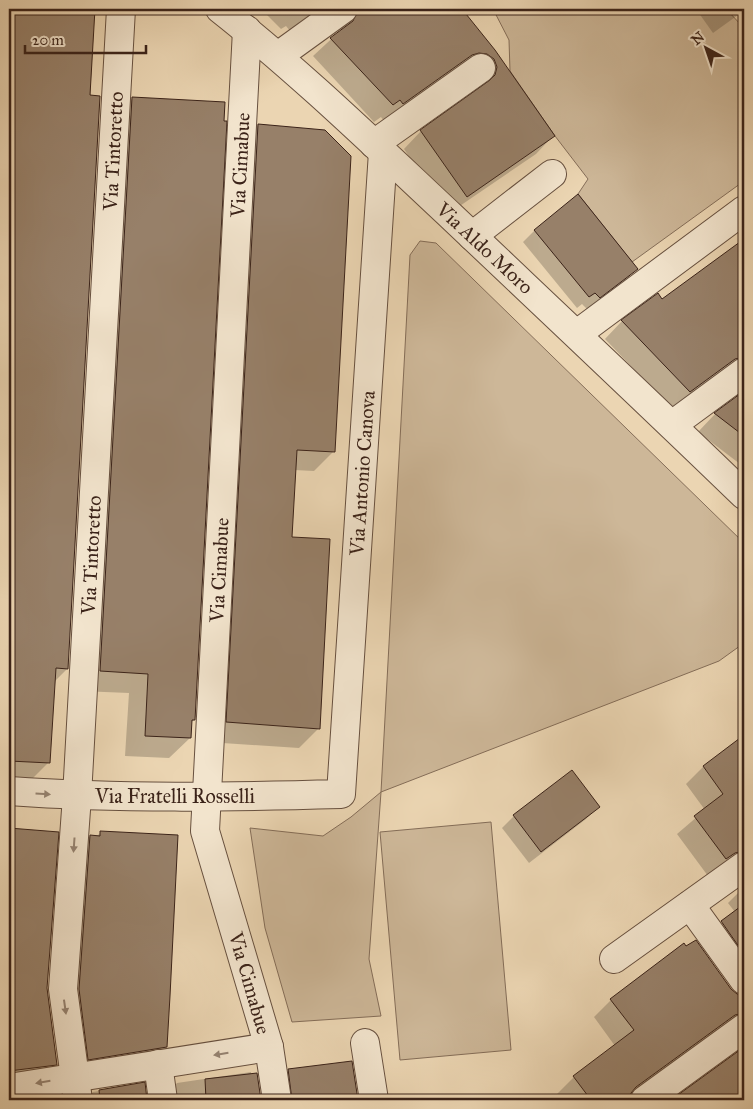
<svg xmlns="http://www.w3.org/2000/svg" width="753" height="1109" viewBox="0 0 753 1109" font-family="'IM FELL Great Primer',serif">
	<rect width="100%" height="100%" fill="#ebd5b2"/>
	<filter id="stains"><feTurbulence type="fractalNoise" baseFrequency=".004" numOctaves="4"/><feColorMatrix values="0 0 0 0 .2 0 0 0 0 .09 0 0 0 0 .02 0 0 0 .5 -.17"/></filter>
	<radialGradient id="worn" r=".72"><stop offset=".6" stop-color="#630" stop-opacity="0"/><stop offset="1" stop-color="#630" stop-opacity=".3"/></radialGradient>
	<g fill="#cdb798" stroke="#846d58">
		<path d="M493 9H726L744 28V181L632 262 578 194 588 179 555 136 510 71 509 40Z"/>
		<path d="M420 241 436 243 744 543V643L719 661 381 792 369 959 381 1016 292 1022 265 928 250 828 323 836 351 817 381 792 410 255Z"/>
		<path d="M491 822 511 1050 400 1060 380 832Z"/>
	</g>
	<g fill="#0003">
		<path d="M9 9H94L67 669 54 682 49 762 29 782 9 781Z"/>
		<path d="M261 9H460L494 51 553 136 536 154 448 214 404 149 421 131 478 91 479 85 384 121 381 117 374 122 313 56 340 31 341 26 290 31 286 26 281 29Z"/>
		<path d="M696 9H744V24L738 15 713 33Z"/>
		<path d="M132 99 222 122 194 720 190 723V738L169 758 125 756 129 693 80 691 112 119Z"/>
		<path d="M258 125 334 451 314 471 294 470 290 539 319 728 299 748 207 742 238 145Z"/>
		<path d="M535 230 636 269 625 281 587 309 582 304 577 308 523 242Z"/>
		<path d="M744 241V467L698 432 715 414 741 395 742 389 672 409 605 339 622 321 658 295 662 300Z"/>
		<path d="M744 737V1100H673L741 1051 742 1044 716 1033 629 1096 628 1100H560L556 1095 574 1077 615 1046 594 1017 611 1000 695 941 736 995 742 996 739 989 704 940 735 912 728 903 741 890 742 882 708 876 677 834 705 810 686 784 703 767Z"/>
		<path d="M572 772 598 807 586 819 529 863 502 828 514 816Z"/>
		<path d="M9 829 57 833 46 988 56 1064 41 1080 9 1086Z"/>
		<path d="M100 833 166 1047 149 1064 72 1076 74 853 90 836 96 837Z"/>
		<path d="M351 1062 356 1100H275L273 1086 289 1070Z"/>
		<path d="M251 1072V1075L256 1074 261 1100H161L177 1083Z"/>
		<path d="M144 1084 147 1100H85L93 1092Z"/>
		<path d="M61 1097 62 1100H40Z"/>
	</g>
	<g fill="#978069" stroke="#3b2319">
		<path d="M13 9H95L90 95 100 96 68 669 56 668 50 763 9 761V85Z"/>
		<path d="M358 9H462L495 50 555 136 467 197 420 130 490 80 495 75 497 67 494 59 487 54 479 53 472 55 403 104 400 100 393 105 330 38 353 21Z"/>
		<path d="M132 97 225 102 224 121H227L195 720H192L191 738 145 736 148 674 100 671Z"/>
		<path d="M258 124 325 130 351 156 335 452 297 450 292 537 330 539 320 729 226 722Z"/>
		<path d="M578 194 638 269 600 298 595 293 589 297 534 230Z"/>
		<path d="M744 239V357L735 359 690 392 621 320 658 293 662 299Z"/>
		<path d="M744 391V436L714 413Z"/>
		<path d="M744 735V851L735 853 726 859 694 816 723 794 703 766Z"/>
		<path d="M572 770 600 807 541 852 513 815Z"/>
		<path d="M9 828 59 832 47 988 57 1065 9 1071Z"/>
		<path d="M100 831 178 835 170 996 167 1047 88 1060 79 989 90 835 100 836Z"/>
		<path d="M744 904V954L721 921Z"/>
		<path d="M696 940 731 989 737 994 744 995V1013L735 1015 636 1087 631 1093 630 1100H591L573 1076 634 1030 610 999 684 943 686 946Z"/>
		<path d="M744 1047V1100H671Z"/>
		<path d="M352 1061 358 1100H292L288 1069Z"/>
		<path d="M257 1073 261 1100H206L205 1079Z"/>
		<path d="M145 1082 147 1100H100L99 1090Z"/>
	</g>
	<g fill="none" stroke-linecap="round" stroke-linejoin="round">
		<g stroke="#67503f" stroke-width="30">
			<g id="minor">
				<path d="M247 30 205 831 269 1047 277 1100"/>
				<path d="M278 56 343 9"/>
				<path d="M374 144 481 68"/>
				<path d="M472 236 552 174"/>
				<path d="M577 334 744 210"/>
				<path d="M672 425 744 372"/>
				<path d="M9 791C120 799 230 797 341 794L383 152"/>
				<path d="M690 905 744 980"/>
				<path d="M614 959 744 866"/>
				<path d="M365 1043 374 1100"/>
				<path d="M158 1064 163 1100"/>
				<path d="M9 1088 269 1047"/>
				<path d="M78 1100 63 989 77 796 121 9"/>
				<path d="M645 1100 744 1028"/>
			</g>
		</g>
		<g stroke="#67503f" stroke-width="30">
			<path id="tertiary" d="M220 9C301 73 375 145 451 216 549 309 647 401 744 495"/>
		</g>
		<use href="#minor" stroke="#f2e4cd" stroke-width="28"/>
		<use href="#tertiary" stroke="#f2e4cd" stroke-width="28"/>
	</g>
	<defs><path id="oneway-solid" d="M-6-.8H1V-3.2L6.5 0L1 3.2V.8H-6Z" transform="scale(1.25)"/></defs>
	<g fill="#968473">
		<use href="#oneway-solid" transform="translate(43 794) rotate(4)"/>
		<use href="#oneway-solid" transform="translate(74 845) rotate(94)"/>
		<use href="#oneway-solid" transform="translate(65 1007) rotate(82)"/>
		<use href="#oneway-solid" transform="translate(221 1054) rotate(171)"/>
		<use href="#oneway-solid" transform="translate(43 1082) rotate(170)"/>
	</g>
	<g text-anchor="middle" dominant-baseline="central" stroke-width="4" stroke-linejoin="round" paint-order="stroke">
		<g font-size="20" fill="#3b2319" stroke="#f2e4cd">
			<text transform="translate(113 151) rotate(-87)">Via Tintoretto</text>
			<text transform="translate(240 165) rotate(-87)">Via Cimabue</text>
			<text transform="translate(485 248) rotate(43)">Via Aldo Moro</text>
			<text transform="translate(362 473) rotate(-86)">Via Antonio Canova</text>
			<text transform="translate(91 555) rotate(-87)">Via Tintoretto</text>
			<text transform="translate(219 570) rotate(-87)">Via Cimabue</text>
			<text x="175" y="796">Via Fratelli Rosselli</text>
			<text transform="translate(250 983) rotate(74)">Via Cimabue</text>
		</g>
	</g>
	<rect width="753" height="1109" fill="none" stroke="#ebd5b2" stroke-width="30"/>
	<rect x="10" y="10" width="733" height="1089" fill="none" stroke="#3b2319" stroke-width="2.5"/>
	<rect x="15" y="15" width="723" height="1079" fill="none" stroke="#3b2319"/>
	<g transform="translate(706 48) rotate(320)" stroke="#f2e4cd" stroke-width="4" paint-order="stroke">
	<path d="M0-4L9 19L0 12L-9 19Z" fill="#3b2319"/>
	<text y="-8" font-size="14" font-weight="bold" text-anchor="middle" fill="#3b2319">N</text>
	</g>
	<path d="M25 45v8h121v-8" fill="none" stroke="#3b2319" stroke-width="2.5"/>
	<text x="32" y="45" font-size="15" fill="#3b2319" stroke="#f2e4cd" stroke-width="4" paint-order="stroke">20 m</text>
	<rect width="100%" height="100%" filter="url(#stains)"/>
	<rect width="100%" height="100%" fill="url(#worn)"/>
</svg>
